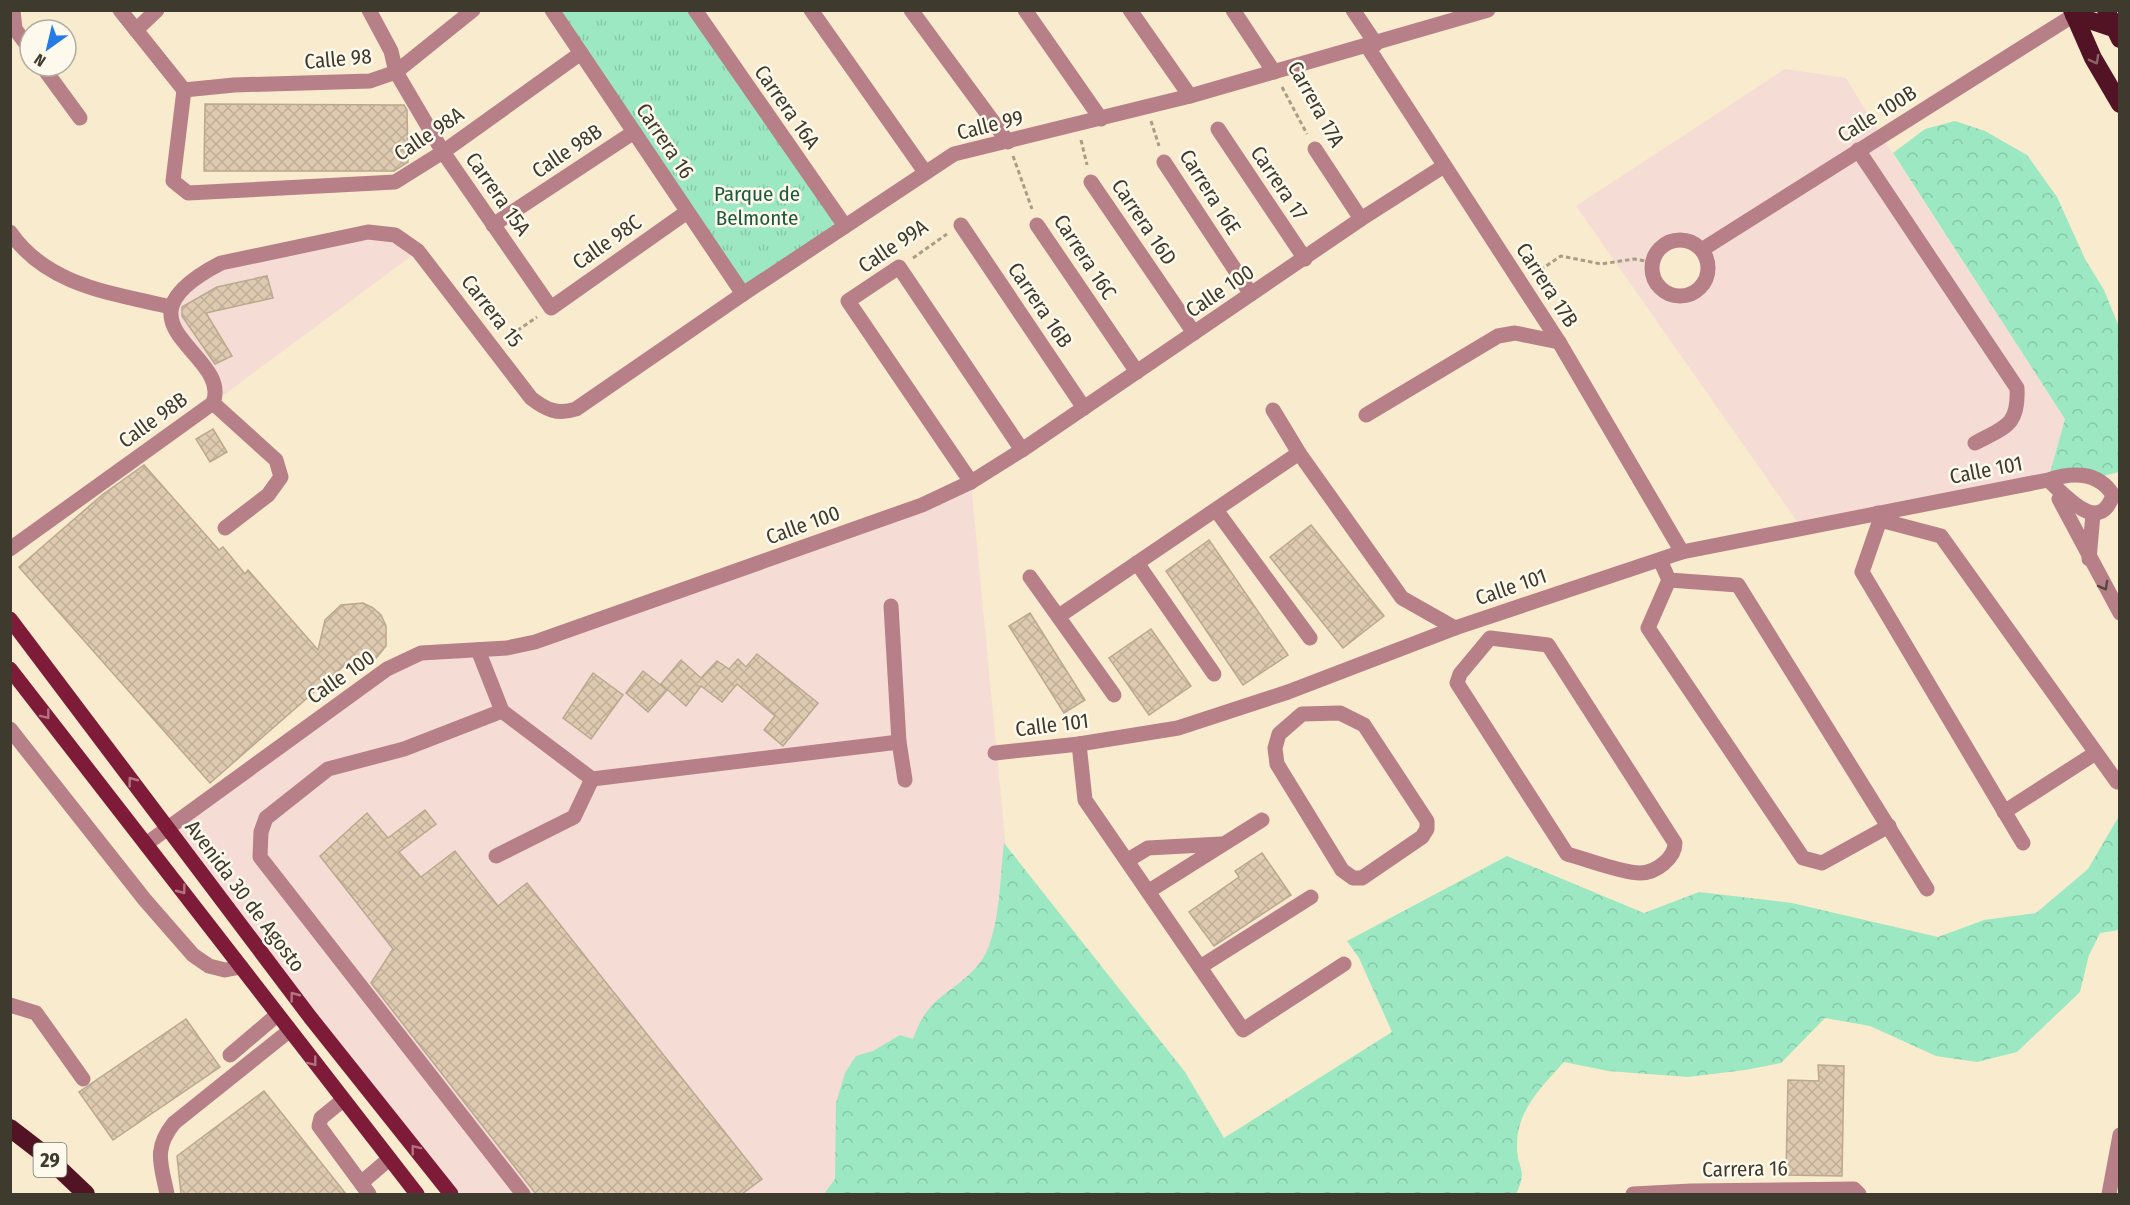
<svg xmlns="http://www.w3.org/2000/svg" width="2130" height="1205" viewBox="0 0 2130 1205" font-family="'Fira Sans Condensed',sans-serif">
	<defs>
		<pattern id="forest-crowns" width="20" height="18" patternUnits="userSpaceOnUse" patternTransform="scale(1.5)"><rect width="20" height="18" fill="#9be8c2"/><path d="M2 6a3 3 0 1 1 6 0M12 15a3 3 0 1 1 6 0" fill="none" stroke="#87c8a7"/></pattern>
		<pattern id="park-tufts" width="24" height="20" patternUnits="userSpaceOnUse" patternTransform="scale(1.5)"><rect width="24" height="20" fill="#9be8c2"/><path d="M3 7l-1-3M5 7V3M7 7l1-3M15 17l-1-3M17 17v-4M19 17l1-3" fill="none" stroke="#87c8a7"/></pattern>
		<pattern id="building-cross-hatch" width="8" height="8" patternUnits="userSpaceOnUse" patternTransform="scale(1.5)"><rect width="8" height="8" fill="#decab0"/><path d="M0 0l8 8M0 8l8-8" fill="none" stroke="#c0ae98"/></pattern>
	</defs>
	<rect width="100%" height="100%" fill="#f9ebcd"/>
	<g fill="#f5dcd5" fill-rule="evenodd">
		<path d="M1785 69 1846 78 1881 136 2065 419 2048 480 1801 527 1576 206ZM1679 239 1692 241 1703 249 1709 261V274L1703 286 1693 294 1680 297 1667 293 1657 284 1652 274V262L1657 250 1667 242Z"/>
		<path d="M368 232 418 251 213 403 209 373 171 307 203 272Z"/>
		<path d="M971 482 1033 1133 856 1194H451L167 828 421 653 507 648Z"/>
	</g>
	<g fill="url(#forest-crowns)">
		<path d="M1955 121 1985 131 2027 155 2057 197 2085 259 2104 290 2119 327V472L2095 478 2048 480 2065 419 1893 153 1925 129Z"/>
		<path d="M2119 816V930L2100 933 2089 955 2080 992 2017 1052 1977 1062 1936 1056 1870 1026 1825 1018 1781 1063 1745 1070 1688 1077 1608 1071 1564 1062C1542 1086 1517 1110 1517 1145 1516 1168 1529 1168 1516 1194H824L835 1179 836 1103 845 1073 856 1056 873 1051 900 1035 913 1039C929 993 951 997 979 964 1000 940 1000 876 1004 843L1185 1072 1224 1138 1392 1032 1359 958 1347 941 1507 856 1644 913 1699 892 1792 903 1938 937 1984 920 2036 913 2088 869Z"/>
	</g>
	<path fill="url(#park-tufts)" d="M552 11H695L845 226 743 294Z"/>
	<g fill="url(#building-cross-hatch)" stroke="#bba88e" stroke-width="1.5">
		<path d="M205 104 404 105 407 110 408 162 394 171H204Z"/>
		<path d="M267 276 273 298 206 313 232 356 215 364 182 316V307L217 287Z"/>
		<path d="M213 429 227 452 210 462 196 439Z"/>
		<path d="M144 465 219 550 223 547 245 574 248 570 318 650 325 620 341 605 363 603 373 608 381 615 386 626V646L373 662 363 666 345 665 210 783 19 567 102 495Z"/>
		<path d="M1311 525 1384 616 1343 648 1270 557Z"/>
		<path d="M1209 540 1288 655 1243 685 1166 571Z"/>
		<path d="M1030 613 1085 700 1064 713 1009 626Z"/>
		<path d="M1151 629 1191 686 1149 715 1109 658Z"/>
		<path d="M757 654 818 703 783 746 764 730 775 716 737 684 722 702 701 686 686 706 661 684 681 660 701 678 717 661 729 669 738 659 746 667Z"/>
		<path d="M643 671 667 690 648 712 626 693Z"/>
		<path d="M593 673 623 695 591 739 563 718Z"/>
		<path d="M425 810 436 824 399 852 421 877 455 851 498 906 527 883 762 1179 742 1194H536L371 983 393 949 320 856 367 813 388 838Z"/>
		<path d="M1262 853 1291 895 1214 946 1189 912 1239 877 1235 871Z"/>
		<path d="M186 1019 220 1067 113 1140 79 1092Z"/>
		<path d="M1818 1065 1844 1066 1842 1176 1786 1175 1788 1080 1819 1081Z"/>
		<path d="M264 1091 346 1194H181L177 1156Z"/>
	</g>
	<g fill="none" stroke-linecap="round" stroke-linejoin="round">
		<g stroke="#a89e88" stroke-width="3" stroke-dasharray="4.5 3" stroke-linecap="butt">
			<path d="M1282 87 1307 134"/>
			<path d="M1151 121 1159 146"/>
			<path d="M1081 140 1087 165"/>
			<path d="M1013 156 1032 209"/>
			<path d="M913 258 947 234"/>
			<path d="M1534 274 1561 256 1601 264 1634 259 1652 262"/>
			<path d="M505 339 537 317"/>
		</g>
		<g stroke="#b77f88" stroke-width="15">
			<path d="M13 10 15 29 30 49"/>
			<path d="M120 10 184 90"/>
			<path d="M369 10 391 51 396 72 443 152 551 308 687 212"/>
			<path d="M552 10 743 294"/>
			<path d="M695 10 845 226"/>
			<path d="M811 10 925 172"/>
			<path d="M911 10 1008 142"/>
			<path d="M1025 10 1101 119"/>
			<path d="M1130 10 1190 96"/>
			<path d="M1233 10 1274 72"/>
			<path d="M1353 10 1376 44"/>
			<path d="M136 30 157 10"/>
			<path d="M1367 46 1559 342 1682 552"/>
			<path d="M42 66 80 118"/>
			<path d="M184 90 173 181 188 193 395 182 443 152 581 53"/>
			<path d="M184 90 234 85 370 81 396 72 473 10"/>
			<path d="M1218 129 1305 259"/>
			<path d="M1315 149 1361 219"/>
			<path d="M1858 150 2017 388C2019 426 2005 427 1975 443"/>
			<path d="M1164 162 1251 294"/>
			<path d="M1091 182 1194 333"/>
			<path d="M493 225 634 132"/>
			<path d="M961 225 1084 408"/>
			<path d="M1037 225 1137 372"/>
			<path d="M10 232C47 286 112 293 171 307"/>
			<circle cx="1680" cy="268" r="28"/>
			<path d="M1703 249 2074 15"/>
			<path d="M213 403 276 460 281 477 268 495 225 528"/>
			<path d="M1273 410 1299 453 1402 598 1455 628"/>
			<path d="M1366 415 1498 336 1515 333 1559 342"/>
			<path d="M971 482 848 301 899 267 1022 450"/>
			<path d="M2059 499 2120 613"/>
			<path d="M1216 510 1310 638"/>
			<path d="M1878 513 1880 520 1862 572 2023 843"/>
			<path d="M1880 520 1941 536 2117 782"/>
			<path d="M10 549 213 403C233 353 103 324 221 263L368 232 395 235 418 251 531 398C546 410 558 415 576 409L743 294 954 154 1190 96 1488 10"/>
			<path d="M2089 559 2093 514"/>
			<path d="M1660 560 1669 580 1738 585 1927 889"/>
			<path d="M1137 563 1214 674"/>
			<path d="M1030 577 1114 695"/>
			<path d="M1669 580 1648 628 1803 858 1822 863 1889 826"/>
			<path d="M891 606 899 742 905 780"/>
			<path d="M1059 616 1299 453"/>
			<path d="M1490 638 1548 645 1675 843C1675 858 1656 873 1640 873 1622 873 1586 859 1567 854L1457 683 1460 674Z"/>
			<path d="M478 650 502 711 592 779 899 742"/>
			<path d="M502 711 404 749 328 769 266 818 261 832 260 857 523 1194"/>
			<path d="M1340 713 1364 725 1427 821V829L1422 837 1362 878H1353L1342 870 1277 764 1275 748 1279 734 1302 714Z"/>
			<path d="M10 729 145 900 193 955 209 966 225 970 241 967"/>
			<path d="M1079 744 1085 800 1243 1030 1344 964"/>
			<path d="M995 753 1079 744 1178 728 1288 692 1455 628 1682 552 2048 480C2072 472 2098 471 2113 495 2099 536 2066 496 2048 480"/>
			<path d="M2004 812 2094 754"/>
			<path d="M146 844 387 669 421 653 507 648 535 642 922 505 971 482 1022 450 1361 219 1444 166"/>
			<path d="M496 856 574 817 592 779"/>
			<path d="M1128 860 1148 848 1221 844"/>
			<path d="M1149 891 1262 820"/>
			<path d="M1200 967 1311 897"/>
			<path d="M10 1005 36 1013 83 1079"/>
			<path d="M230 1055 277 1015"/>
			<path d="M343 1100 321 1118 319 1126 369 1194"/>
			<path d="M361 1183 389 1159"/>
			<path d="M167 1194C161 1164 153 1149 174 1123L289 1031"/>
			<path d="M1633 1194 1691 1191 1854 1189 1859 1194"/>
			<path d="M2109 1194 2120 1135"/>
		</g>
		<g stroke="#7d1b39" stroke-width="15">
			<path d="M10 619 310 1017 451 1194"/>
			<path d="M10 669 417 1194"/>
		</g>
		<g stroke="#521325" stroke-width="18">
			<path d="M2072 10 2093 58 2120 104"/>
			<path d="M2106 10 2120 39"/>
			<path d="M2074 15 2113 28"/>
			<path d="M10 1128 45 1155 86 1194"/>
		</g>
	</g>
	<defs><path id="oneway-chevron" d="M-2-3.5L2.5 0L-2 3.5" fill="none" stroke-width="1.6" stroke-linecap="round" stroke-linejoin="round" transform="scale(1.5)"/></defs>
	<use stroke="#8e646b" href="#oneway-chevron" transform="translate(2095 60) rotate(62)"/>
	<use stroke="#574840" href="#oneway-chevron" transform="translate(2104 586) rotate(61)"/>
	<g stroke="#b17481">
		<use href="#oneway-chevron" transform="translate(46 715) rotate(52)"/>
		<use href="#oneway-chevron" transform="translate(132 781) rotate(-127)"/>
		<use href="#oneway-chevron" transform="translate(182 890) rotate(53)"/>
		<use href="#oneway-chevron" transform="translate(294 996) rotate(-127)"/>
		<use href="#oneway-chevron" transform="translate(313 1062) rotate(52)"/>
		<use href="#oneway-chevron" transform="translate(415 1149) rotate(-128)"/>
	</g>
	<g text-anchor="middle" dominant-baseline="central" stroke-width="5" stroke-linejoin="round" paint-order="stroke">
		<rect fill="#fef9ed" stroke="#787367" stroke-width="1.5" x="33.5" y="1143" width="33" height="34" rx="4.5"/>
		<g font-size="20" font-weight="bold" fill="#3f3a2e">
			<text x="50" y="1160">29</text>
		</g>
		<g font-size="21" fill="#3f3a2e" stroke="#fef9ed">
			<text transform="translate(338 59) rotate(-5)">Calle 98</text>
			<text transform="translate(1316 104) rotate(61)">Carrera 17A</text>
			<text transform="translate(787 107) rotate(55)">Carrera 16A</text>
			<text transform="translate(1877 114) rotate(-32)">Calle 100B</text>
			<text transform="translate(990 125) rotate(-14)">Calle 99</text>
			<text transform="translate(429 134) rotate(-34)">Calle 98A</text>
			<text transform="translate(665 141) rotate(56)">Carrera 16</text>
			<text transform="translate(567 151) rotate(-34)">Calle 98B</text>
			<text transform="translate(1279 183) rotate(56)">Carrera 17</text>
			<text transform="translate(1210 192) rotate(58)">Carrera 16E</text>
			<text transform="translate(498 194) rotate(55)">Carrera 15A</text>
			<text transform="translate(1144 222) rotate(56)">Carrera 16D</text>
			<text transform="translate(607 242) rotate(-35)">Calle 98C</text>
			<text transform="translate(893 246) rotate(-34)">Calle 99A</text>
			<text transform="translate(1085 257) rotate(57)">Carrera 16C</text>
			<text transform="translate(1547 285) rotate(57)">Carrera 17B</text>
			<text transform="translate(1220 291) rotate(-34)">Calle 100</text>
			<text transform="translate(1040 305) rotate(56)">Carrera 16B</text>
			<text transform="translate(492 311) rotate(52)">Carrera 15</text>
			<text transform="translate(153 420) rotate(-36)">Calle 98B</text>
			<text transform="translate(1986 470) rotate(-11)">Calle 101</text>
			<text transform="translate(803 525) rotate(-20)">Calle 100</text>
			<text transform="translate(1511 587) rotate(-19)">Calle 101</text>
			<text transform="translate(341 677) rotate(-35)">Calle 100</text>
			<text transform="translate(1052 725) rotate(-7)">Calle 101</text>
			<text transform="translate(245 896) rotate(53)">Avenida 30 de Agosto</text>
			<text transform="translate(1745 1169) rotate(-1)">Carrera 16</text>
		</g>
		<g font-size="21" fill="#1c5940" stroke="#fef9ed">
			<text x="757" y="194">Parque de<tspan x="757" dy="24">Belmonte</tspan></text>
		</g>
	</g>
	<rect width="2130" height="1205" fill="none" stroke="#3f3a2e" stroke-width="24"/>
	<g transform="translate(48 48) rotate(214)"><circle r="28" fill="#fef9ed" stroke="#b2ada1" stroke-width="1.5"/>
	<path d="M0-4.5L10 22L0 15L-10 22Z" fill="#257be6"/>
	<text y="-9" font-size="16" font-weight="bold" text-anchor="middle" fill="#3f3a2e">N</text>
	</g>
</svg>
